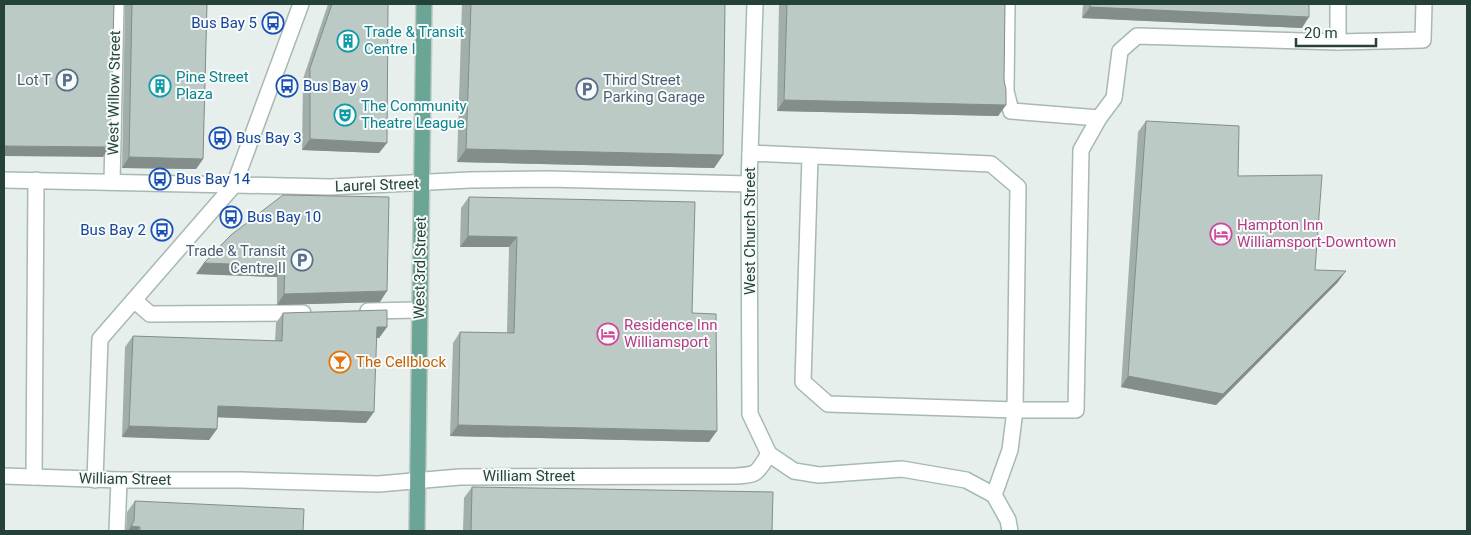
<svg xmlns="http://www.w3.org/2000/svg" width="1471" height="535" viewBox="0 0 1471 535" font-family="Roboto,sans-serif">
	<rect width="100%" height="100%" fill="#e6efeb"/>
	<g fill="none" stroke-linecap="round" stroke-linejoin="round">
		<g stroke="#a8b8b2" stroke-width="18">
			<g id="lane">
				<path d="M1007 4 1006 91 1011 111 1099 118"/>
				<path d="M1338 42V4"/>
				<path d="M750 153 991 164 1018 187 1015 410 828 404 803 382 810 156"/>
				<path d="M4 180 330 187 470 180 547 179 749 184"/>
				<path d="M112 182 116 4"/>
				<path d="M234 185 301 4"/>
				<path d="M34 477 36 180"/>
				<path d="M994 495 1010 450 1015 410H1076L1081 150 1099 118 1114 98 1120 51 1137 36 1338 42 1423 40 1424 4"/>
				<path d="M117 531 119 480"/>
			</g>
		</g>
		<g stroke="#a8b8b2" stroke-width="18">
			<g id="street">
				<path d="M134 300 150 314 303 313"/>
				<path d="M368 311 419 310"/>
				<path d="M4 476 119 480H241L378 484 460 477 736 476C759 475 757 472 769 454"/>
				<path d="M95 480 100 339 234 185"/>
			</g>
		</g>
		<g stroke="#a4bbb3" stroke-width="18">
			<path id="secondary" d="M755 4 749 184 750 414 769 454 794 471 819 475 902 469 966 480 994 495 1008 520 1010 531"/>
		</g>
		<g stroke="#c2cac8" stroke-width="18">
			<path id="primary" d="M417 531C420 356 421 180 424 4"/>
		</g>
		<use href="#lane" stroke="#fff" stroke-width="15"/>
		<use href="#street" stroke="#fff" stroke-width="15"/>
		<use href="#secondary" stroke="#fff" stroke-width="15"/>
		<use href="#primary" stroke="#6aa596" stroke-width="15"/>
	</g>
	<g fill="#a1aea9">
		<path d="M125 4H207L203 159 196 169 122 168Z"/>
		<path d="M328 4H388L379 153 302 150 303 79Z"/>
		<path d="M462 4H725L723 155 714 168 457 162Z"/>
		<path d="M779 4H1005L1004 80 1006 105 998 116 777 111Z"/>
		<path d="M1083 4H1309L1302 28 1082 18Z"/>
		<path d="M1146 121 1238 176 1315 270 1338 282 1216 405 1121 387 1138 132Z"/>
		<path d="M469 197 692 313 709 442 450 436 453 343 460 332 507 333 509 247H460L461 208Z"/>
		<path d="M231 235 380 302 277 305V277L196 274 204 263Z"/>
		<path d="M283 313 387 327 379 338H377L366 423 217 417V429L209 440 122 437 125 347 133 336 275 341 276 323Z"/>
		<path d="M472 487 772 531H463L464 498Z"/>
		<path d="M135 501 303 531H126L127 512Z"/>
	</g>
	<g fill="#838d89">
		<path d="M1090 7 1309 17 1302 28 1082 18Z"/>
		<path d="M784 100 1006 105 998 116 777 111Z"/>
		<path d="M310 139 387 143 379 153 302 150Z"/>
		<path d="M4 146 110 147 103 157 4 156Z"/>
		<path d="M466 149 723 155 714 168 457 162Z"/>
		<path d="M129 157 203 159 196 169 122 168Z"/>
		<path d="M468 236 517 237 509 247H460Z"/>
		<path d="M204 263 285 266 277 277 196 274Z"/>
		<path d="M1346 271 1338 282 1216 405 1121 387 1128 376Z"/>
		<path d="M387 291 380 302 277 305 284 294Z"/>
		<path d="M377 327H387L379 338H370Z"/>
		<path d="M218 406 374 412 366 423 210 417Z"/>
		<path d="M458 425 717 431 709 442 450 436Z"/>
		<path d="M129 426 217 429 209 440 122 437Z"/>
		<path d="M131 526 140 527 137 531H128Z"/>
	</g>
	<g fill="#bbcac4" stroke="#838d89">
		<path d="M4 4H114L110 147 4 146Z"/>
		<path d="M132 4H207L203 159 129 157Z"/>
		<path d="M332 4H388L387 143 310 139V68Z"/>
		<path d="M471 4H725L723 155 466 149Z"/>
		<path d="M787 4H1005L1004 80 1006 90V105L784 100Z"/>
		<path d="M1090 4H1309V17L1090 7Z"/>
		<path d="M1146 121 1239 126 1238 176 1322 175 1315 270 1346 271 1223 394 1128 376Z"/>
		<path d="M283 195 389 197 387 291 284 294 285 266 204 263 231 235Z"/>
		<path d="M469 197 695 202 692 313 716 314 717 431 458 425 460 332 514 333 517 237 468 236Z"/>
		<path d="M387 310V327H377L374 412 218 406 217 429 129 426 133 336 282 341 283 313Z"/>
		<path d="M472 487 773 492 772 531H471Z"/>
		<path d="M135 501 304 509 303 531H140V527L131 526 134 521Z"/>
	</g>
	<defs>
		<g id="bus-ring" transform="scale(1.125)"><circle r="9.5" fill="#f7fbf9" stroke="#1a4fb4" stroke-width="1.5"/><path d="M-5-6H5V4H4V6H2V4H-2V6H-4V4H-5ZM-3.5-4V0h7V-4ZM-3.5 1.2v1.5H-2V1.2ZM2 1.2v1.5H3.5V1.2Z" fill="#1a4fb4"/></g>
		<g id="building-ring" transform="scale(1.125)"><circle r="9.5" fill="#f7fbf9" stroke="#0f9aa8" stroke-width="1.5"/><path d="M-4-6H4V6H1V3H-1V6H-4ZM-2.5-4.3h1.7v1.8h-1.7ZM.8-4.3h1.7v1.8H.8ZM-2.5-1h1.7V.8h-1.7ZM.8-1h1.7V.8H.8Z" fill="#0f9aa8"/></g>
		<g id="parking-ring" transform="scale(1.125)"><circle r="9.5" fill="#f7fbf9" stroke="#5c6f8a" stroke-width="1.5"/><path d="M-3.5-5.5H1a3.5 3.5 0 0 1 0 7H-1V5.5H-3.5ZM-1-3.4V-.6H.8a1.4 1.4 0 0 0 0-2.8Z" fill="#5c6f8a"/></g>
		<g id="theatre-ring" transform="scale(1.125)"><circle r="9.5" fill="#f7fbf9" stroke="#0f9aa8" stroke-width="1.5"/><path d="M-5-5.5Q0-4 5-5.5V0Q5 5 0 6Q-5 5-5 0ZM-3.3-2.5H-1v1.5H-3.3ZM1-2.5H3.3v1.5H1ZM-2.8 1Q0 5.5 2.8 1Z" fill="#0f9aa8"/></g>
		<g id="hotel-ring" transform="scale(1.125)"><circle r="9.5" fill="#f7fbf9" stroke="#d1479c" stroke-width="1.5"/><path d="M-6-4.5h1.5V1H6V5H4.5V3h-9V5H-6ZM-4 0a1.8 1.8 0 1 1 3.6 0ZM.5 0V-2.5h3Q6-2.5 6 0Z" fill="#d1479c"/></g>
		<g id="bar-ring" transform="scale(1.125)"><circle r="9.5" fill="#f7fbf9" stroke="#e8710a" stroke-width="1.5"/><path d="M-6-5H6L.8 .8V4.5H3.5V6h-7V4.5H-.8V.8Z" fill="#e8710a"/></g>
	</defs>
	<g fill-rule="evenodd">
		<use href="#bus-ring" x="273" y="23"/>
		<use href="#building-ring" x="348" y="41"/>
		<use href="#parking-ring" x="67" y="80"/>
		<use href="#building-ring" x="160" y="86"/>
		<use href="#bus-ring" x="287" y="86"/>
		<use href="#parking-ring" x="587" y="89"/>
		<use href="#theatre-ring" x="345" y="115"/>
		<use href="#bus-ring" x="220" y="138"/>
		<use href="#bus-ring" x="160" y="179"/>
		<use href="#bus-ring" x="231" y="217"/>
		<use href="#bus-ring" x="162" y="230"/>
		<use href="#hotel-ring" x="1221" y="234"/>
		<use href="#parking-ring" x="302" y="260"/>
		<use href="#hotel-ring" x="608" y="334"/>
		<use href="#bar-ring" x="340" y="362"/>
	</g>
	<g text-anchor="middle" dominant-baseline="central" stroke-width="4" stroke-linejoin="round" paint-order="stroke">
		<g font-size="15" fill="#164399" stroke="#f7fbf9" text-anchor="start">
			<text x="257" y="23" text-anchor="end">Bus Bay 5</text>
			<text x="303" y="86">Bus Bay 9</text>
			<text x="236" y="138">Bus Bay 3</text>
			<text x="176" y="179">Bus Bay 14</text>
			<text x="247" y="217">Bus Bay 10</text>
			<text x="146" y="230" text-anchor="end">Bus Bay 2</text>
		</g>
		<g font-size="15" fill="#0d838f" stroke="#f7fbf9" text-anchor="start">
			<text x="364" y="32">Trade &amp; Transit<tspan x="364" dy="17">Centre I</tspan></text>
			<text x="176" y="77">Pine Street<tspan x="176" dy="17">Plaza</tspan></text>
			<text x="361" y="106">The Community<tspan x="361" dy="17">Theatre League</tspan></text>
		</g>
		<g font-size="15" fill="#4e5e75" stroke="#f7fbf9" text-anchor="end">
			<text x="51" y="80">Lot T</text>
			<text x="603" y="80" text-anchor="start">Third Street<tspan x="603" dy="17">Parking Garage</tspan></text>
			<text x="286" y="251">Trade &amp; Transit<tspan x="286" dy="17">Centre II</tspan></text>
		</g>
		<g font-size="15" fill="#24423a" stroke="#f7fbf9">
			<text transform="translate(114 93) rotate(-89)">West Willow Street</text>
			<text transform="translate(377 185) rotate(-2)">Laurel Street</text>
			<text transform="translate(750 231) rotate(-90)">West Church Street</text>
			<text transform="translate(420 268) rotate(-89)">West 3rd Street</text>
			<text x="529" y="476">William Street</text>
			<text transform="translate(125 479) rotate(1)">William Street</text>
		</g>
		<g font-size="15" fill="#b23c85" stroke="#f7fbf9" text-anchor="start">
			<text x="1237" y="225">Hampton Inn<tspan x="1237" dy="17">Williamsport-Downtown</tspan></text>
			<text x="624" y="325">Residence Inn<tspan x="624" dy="17">Williamsport</tspan></text>
		</g>
		<g font-size="15" fill="#c56008" stroke="#f7fbf9" text-anchor="start">
			<text x="356" y="362">The Cellblock</text>
		</g>
	</g>
	<rect width="1471" height="535" fill="none" stroke="#24423a" stroke-width="10"/>
	<path d="M1296 38v8h80v-8" fill="none" stroke="#24423a" stroke-width="2.5"/>
	<text x="1304" y="38" font-size="15" fill="#24423a" stroke="#f7fbf9" stroke-width="4" paint-order="stroke">20 m</text>
</svg>
